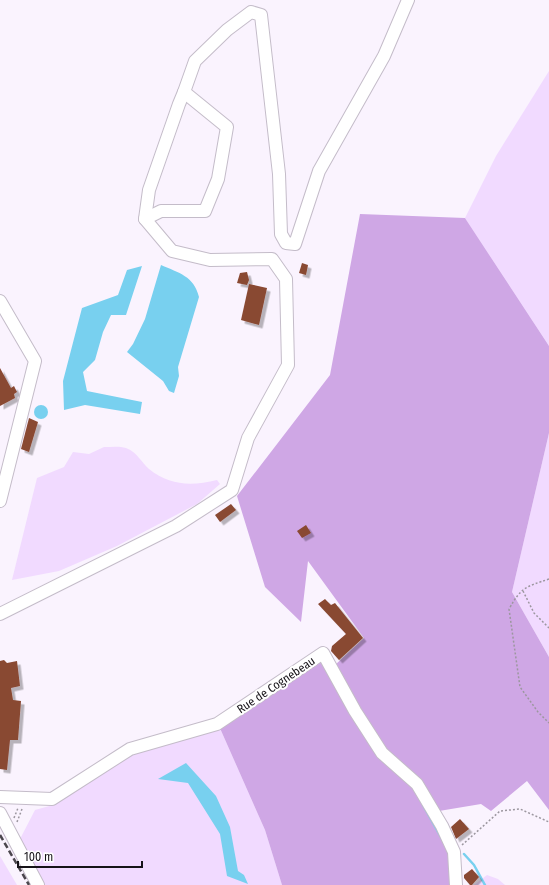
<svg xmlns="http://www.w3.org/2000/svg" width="549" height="885" viewBox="0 0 549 885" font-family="'Fira Sans Condensed',sans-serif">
	<defs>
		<filter id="shadow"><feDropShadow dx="3.5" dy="3.5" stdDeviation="0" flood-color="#0004"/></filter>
	</defs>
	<rect width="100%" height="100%" fill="#faf3fe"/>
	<g fill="#f1daff">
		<path d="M549 71V346L465 218 496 156Z"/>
		<path d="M549 433V657L512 592Z"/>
		<path d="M104 447C111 447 120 446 126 448 137 452 141 462 149 469 170 486 192 486 217 480L220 484 197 504 117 546 59 571 12 580 37 478 64 467 73 452 89 454Z"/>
		<path d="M219 726 265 830 282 885H44L20 839 35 810 53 805 133 752Z"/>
		<path d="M0 856 17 885H0Z"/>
		<path d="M487 875 498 879 505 885H474Z"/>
	</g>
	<path fill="#cfa7e5" d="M360 214 465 218 549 346V433L512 592 549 657V810L527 781 491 811 481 804 439 811 450 863 451 885H282L265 830 219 726 317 662 335 665 364 638 308 561 301 622 265 587 237 496 330 375Z"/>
	<g fill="#78d0ef">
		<path d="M161 265C179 273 194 276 199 297L178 367 179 376 174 393 169 391 163 381 127 352 133 344 145 319Z"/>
		<path d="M142 266 126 315H111L103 332 95 360 83 372 87 391 142 402 140 414 85 405 64 410 63 381 82 308 118 295 127 270Z"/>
		<circle cx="41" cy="412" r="7"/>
		<path d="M186 763 216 796 230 827 238 871 244 875 248 884 227 876 220 834 188 783 158 779Z"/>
	</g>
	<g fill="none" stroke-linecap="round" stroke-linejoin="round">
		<g stroke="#78d0ef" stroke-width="2.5">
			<path d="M423 805 442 839"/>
			<path d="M464 854 474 865 485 885"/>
		</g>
	</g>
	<g fill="#894832" filter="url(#shadow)">
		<path d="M302 263 308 265 306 275 299 273Z"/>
		<path d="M247 272 249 280 247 285 237 283 240 273Z"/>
		<path d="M249 284 267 288 259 325 241 320Z"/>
		<path d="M0 368 11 388 14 386 17 392 14 394 15 398 0 406Z"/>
		<path d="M29 418 38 422 29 452 21 449Z"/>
		<path d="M231 504 236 510 220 522 215 515Z"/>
		<path d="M306 525 311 533 302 538 297 531Z"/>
		<path d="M325 599 331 605 335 603 363 638 339 660 331 651 332 646 346 634 318 604Z"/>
		<path d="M4 660 7 663 17 661 20 686 11 688 13 700 21 701 18 740H10L7 770 0 769V661Z"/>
		<path d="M460 819 469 829 456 839 451 827Z"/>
		<path d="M472 869 479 877 472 885H470L464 878V875Z"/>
	</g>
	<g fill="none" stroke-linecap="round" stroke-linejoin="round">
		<g stroke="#c4bcc9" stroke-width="14">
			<g id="minor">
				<path d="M145 219 149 190 179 104 184 92"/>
				<path d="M0 301 35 361 0 501"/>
				<path d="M0 614 176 526 232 490 248 438 288 365 286 279 272 259 210 260 172 251 145 219 161 211H205L218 179 227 127 184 92 195 61 227 30 251 12 261 15 279 174 281 234 286 243 295 244 319 171 384 56 408 0"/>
				<path d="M0 797 52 799 130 749 217 724 323 653 355 711 382 753 417 784 442 826 454 852 456 885"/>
				<path d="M0 813 38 885"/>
			</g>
		</g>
		<g stroke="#9c979f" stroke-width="1.5" stroke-dasharray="2 2" stroke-linecap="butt">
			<path d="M549 579C526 587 522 586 509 609L520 687 538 712 549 723"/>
			<path d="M523 591 534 613 549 628"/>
			<path d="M14 818 18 808"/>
			<path d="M17 822 22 809"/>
			<path d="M462 845 500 811 520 809 549 822"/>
		</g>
		<use href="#minor" stroke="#fff" stroke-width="12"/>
		<path stroke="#4b474d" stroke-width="2.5" stroke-dasharray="6 3" stroke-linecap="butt" d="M0 835 29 885"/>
	</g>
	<g text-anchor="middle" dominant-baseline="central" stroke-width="4" stroke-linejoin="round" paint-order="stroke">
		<g font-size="12" fill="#161318" stroke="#fff">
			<text transform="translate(276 685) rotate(-34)">Rue de Cognebeau</text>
		</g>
	</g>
	<path d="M18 861v6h124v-6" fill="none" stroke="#161318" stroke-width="2"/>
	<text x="24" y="861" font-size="12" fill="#161318" stroke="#ffffff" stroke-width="3" paint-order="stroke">100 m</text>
</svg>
